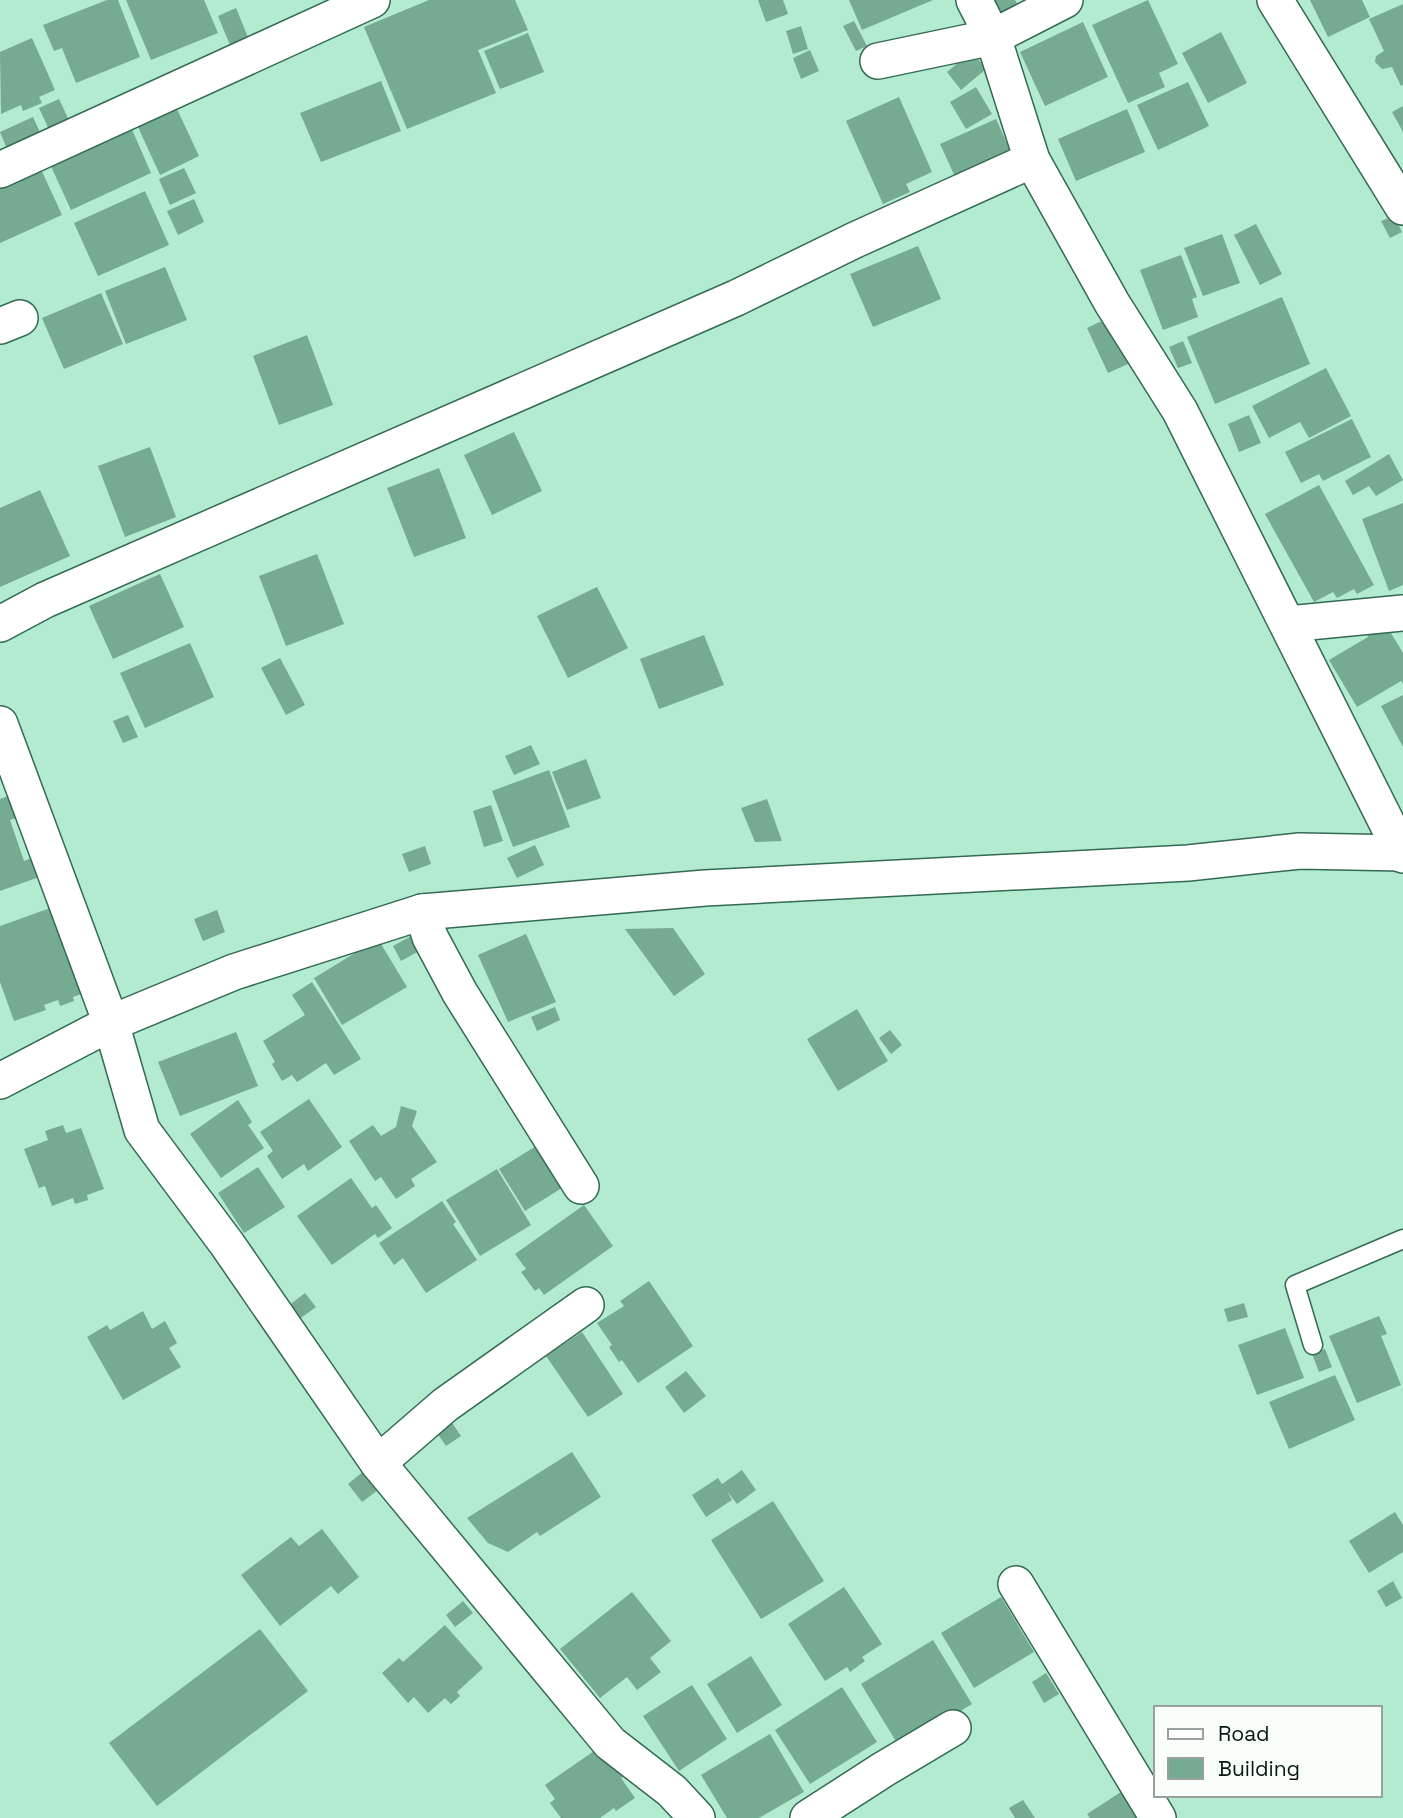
<svg xmlns="http://www.w3.org/2000/svg" width="1403" height="1818" viewBox="0 0 1403 1818" font-family="'Space Grotesk',sans-serif">
	<rect width="100%" height="100%" fill="#b2ebcf"/>
	<g fill="#74ab91">
		<path d="M107 0H118L140 57 76 83 62 48 54 51 43 25Z"/>
		<path d="M126 0H204L218 33 151 60Z"/>
		<path d="M429 0H515L528 30 478 50 496 93 407 129 364 27Z"/>
		<path d="M758 0H783L788 14 766 22Z"/>
		<path d="M849 0H933L862 30Z"/>
		<path d="M991 0H1015L1021 11 1000 20Z"/>
		<path d="M1148 0 1178 64 1159 73 1165 87 1128 103 1092 25Z"/>
		<path d="M1310 0H1362L1370 17 1328 37Z"/>
		<path d="M1403 4V85L1401 86 1392 67 1382 69 1375 62 1376 56 1384 51 1369 19Z"/>
		<path d="M236 8 250 42 232 50 218 16Z"/>
		<path d="M854 21 867 46 856 51 843 26Z"/>
		<path d="M1083 22 1108 77 1045 106 1020 52Z"/>
		<path d="M801 26 808 49 793 54 786 31Z"/>
		<path d="M1221 32 1247 83 1208 103 1182 53Z"/>
		<path d="M528 33 544 72 500 89 484 51Z"/>
		<path d="M32 38 55 90 39 97 42 103 23 111 21 105 1 114 0 52Z"/>
		<path d="M810 50 819 71 801 79 793 58Z"/>
		<path d="M972 51 986 69 961 90 947 72Z"/>
		<path d="M381 81 401 131 321 162 300 113Z"/>
		<path d="M1188 82 1209 126 1158 150 1137 105Z"/>
		<path d="M976 87 992 114 966 129 950 102Z"/>
		<path d="M899 97 932 172 906 184 910 192 883 204 846 121Z"/>
		<path d="M59 99 73 129 53 138 39 108Z"/>
		<path d="M1403 106V132L1392 112Z"/>
		<path d="M177 109 199 156 160 175 138 127Z"/>
		<path d="M1127 109 1145 152 1076 181 1058 139Z"/>
		<path d="M33 117 44 141 10 156 0 132Z"/>
		<path d="M996 119 1013 157 957 181 940 144Z"/>
		<path d="M130 125 151 173 71 210 49 162Z"/>
		<path d="M40 167 62 215 0 243V185Z"/>
		<path d="M184 168 196 193 170 205 159 179Z"/>
		<path d="M145 191 169 245 98 276 74 223Z"/>
		<path d="M194 199 204 222 178 235 167 211Z"/>
		<path d="M1394 216 1402 232 1390 238 1381 221Z"/>
		<path d="M1256 224 1282 274 1260 285 1234 235Z"/>
		<path d="M1222 234 1240 283 1203 296 1184 248Z"/>
		<path d="M918 246 941 299 873 327 850 274Z"/>
		<path d="M1181 255 1197 297 1192 299 1198 317 1163 330 1140 270Z"/>
		<path d="M165 267 187 320 126 344 105 291Z"/>
		<path d="M101 293 123 344 64 369 42 318Z"/>
		<path d="M1282 297 1310 364 1215 404 1187 337Z"/>
		<path d="M1108 318 1130 363 1108 373 1087 328Z"/>
		<path d="M307 335 333 405 279 425 253 356Z"/>
		<path d="M1183 341 1192 363 1178 368 1169 347Z"/>
		<path d="M1326 368 1351 416 1309 438 1300 422 1269 438 1252 406Z"/>
		<path d="M1249 415 1261 443 1239 452 1228 424Z"/>
		<path d="M1352 419 1371 457 1323 481 1319 474 1301 483 1285 452Z"/>
		<path d="M514 432 542 491 492 515 464 455Z"/>
		<path d="M150 447 176 517 125 537 98 466Z"/>
		<path d="M1389 454 1403 480 1376 496 1369 486 1353 495 1345 481Z"/>
		<path d="M439 468 466 538 414 557 387 488Z"/>
		<path d="M1319 485 1374 585 1357 594 1354 589 1337 598 1333 592 1314 602 1265 514Z"/>
		<path d="M40 490 70 556 0 587V508Z"/>
		<path d="M1403 503V585L1389 591 1362 519Z"/>
		<path d="M317 554 344 624 286 646 259 576Z"/>
		<path d="M160 574 184 627 113 659 89 606Z"/>
		<path d="M597 587 628 648 568 678 537 616Z"/>
		<path d="M1385 623 1403 653V684L1401 681 1357 707 1329 660 1368 637 1367 634Z"/>
		<path d="M704 635 724 685 659 709 640 659Z"/>
		<path d="M190 643 214 697 145 728 120 673Z"/>
		<path d="M280 658 305 705 286 715 261 668Z"/>
		<path d="M1403 695V747L1381 706Z"/>
		<path d="M128 715 138 737 123 743 113 721Z"/>
		<path d="M531 745 540 764 514 775 505 756Z"/>
		<path d="M586 759 601 798 567 810 552 772Z"/>
		<path d="M549 770 570 827 513 847 492 791Z"/>
		<path d="M11 795 19 817 10 820 24 861 35 857 42 876 0 891V799Z"/>
		<path d="M767 799 782 841 755 842 741 808Z"/>
		<path d="M491 805 503 841 484 847 473 811Z"/>
		<path d="M535 845 544 865 517 878 507 858Z"/>
		<path d="M425 846 431 864 409 872 402 854Z"/>
		<path d="M56 906 87 992 73 997 74 1001 60 1006 58 1000 44 1005 46 1010 14 1021 0 982V926Z"/>
		<path d="M217 910 225 932 203 941 194 919Z"/>
		<path d="M673 928 705 974 674 996 625 929Z"/>
		<path d="M526 934 556 1002 508 1022 478 955Z"/>
		<path d="M413 935 421 950 401 961 393 946Z"/>
		<path d="M378 939 407 987 342 1025 314 978Z"/>
		<path d="M312 982 361 1059 334 1075 326 1063 297 1082 292 1075 282 1081 272 1064 275 1062 263 1041 305 1015 292 995Z"/>
		<path d="M555 1007 560 1020 537 1031 531 1017Z"/>
		<path d="M857 1009 888 1061 838 1091 807 1039Z"/>
		<path d="M890 1030 902 1045 891 1054 879 1038Z"/>
		<path d="M236 1032 258 1086 180 1116 158 1062Z"/>
		<path d="M309 1099 342 1147 308 1171 304 1164 282 1179 267 1156 273 1151 260 1132Z"/>
		<path d="M238 1100 252 1122 248 1125 264 1148 221 1178 190 1134Z"/>
		<path d="M401 1106 417 1111 412 1126 437 1162 411 1179 415 1186 396 1199 381 1177 375 1181 349 1141 373 1125 381 1136 396 1127Z"/>
		<path d="M63 1125 66 1133 81 1128 104 1189 87 1195 88 1200 75 1204 73 1198 52 1206 45 1186 39 1188 24 1149 48 1140 45 1131Z"/>
		<path d="M544 1141 570 1183 525 1211 499 1169Z"/>
		<path d="M258 1167 285 1207 244 1233 218 1193Z"/>
		<path d="M497 1169 531 1225 480 1256 446 1200Z"/>
		<path d="M351 1178 372 1208 376 1205 392 1228 378 1238 375 1234 332 1265 297 1216Z"/>
		<path d="M442 1201 456 1222 453 1224 477 1260 426 1293 403 1258 394 1265 379 1243Z"/>
		<path d="M584 1205 613 1246 544 1295 539 1288 535 1291 521 1272 526 1269 515 1254Z"/>
		<path d="M649 1281 693 1346 638 1383 622 1360 619 1362 609 1347 612 1345 597 1323 624 1306 620 1301Z"/>
		<path d="M305 1293 316 1307 298 1320 288 1306Z"/>
		<path d="M1244 1303 1248 1317 1228 1322 1224 1309Z"/>
		<path d="M143 1311 152 1329 165 1321 177 1343 169 1348 181 1367 123 1400 87 1337 107 1325 110 1330Z"/>
		<path d="M1379 1316 1387 1334 1381 1336 1401 1385 1357 1403 1329 1336Z"/>
		<path d="M1285 1328 1304 1378 1257 1395 1238 1345Z"/>
		<path d="M582 1332 623 1394 588 1417 546 1356Z"/>
		<path d="M1325 1349 1332 1367 1319 1372 1312 1354Z"/>
		<path d="M686 1371 706 1396 684 1413 665 1387Z"/>
		<path d="M1335 1375 1355 1420 1289 1449 1269 1402Z"/>
		<path d="M448 1417 461 1436 446 1446 433 1427Z"/>
		<path d="M572 1452 601 1497 540 1536 537 1532 508 1552 488 1543 467 1518Z"/>
		<path d="M742 1470 756 1490 737 1504 727 1491 732 1500 706 1517 692 1495 718 1478 722 1484Z"/>
		<path d="M364 1471 378 1490 362 1502 348 1484Z"/>
		<path d="M773 1501 824 1581 761 1619 711 1540Z"/>
		<path d="M1395 1512 1403 1525V1552L1369 1573 1349 1541Z"/>
		<path d="M322 1529 359 1577 338 1594 331 1586 280 1626 241 1575 291 1537 299 1546Z"/>
		<path d="M1393 1581 1402 1598 1386 1607 1377 1591Z"/>
		<path d="M844 1587 882 1644 862 1657 865 1661 850 1672 847 1667 825 1681 788 1624Z"/>
		<path d="M632 1592 671 1641 650 1658 661 1672 637 1690 627 1677 600 1698 560 1649Z"/>
		<path d="M1001 1597 1034 1652 974 1688 941 1633Z"/>
		<path d="M463 1601 473 1613 455 1627 446 1615Z"/>
		<path d="M445 1625 483 1668 457 1692 460 1696 451 1704 445 1698 428 1713 414 1697 408 1703 382 1673 399 1658 403 1662Z"/>
		<path d="M260 1629 308 1691 157 1806 109 1743Z"/>
		<path d="M933 1640 972 1704 900 1748 861 1684Z"/>
		<path d="M751 1656 782 1705 737 1733 707 1684Z"/>
		<path d="M1046 1673 1059 1694 1044 1703 1032 1682Z"/>
		<path d="M692 1685 727 1739 679 1771 643 1716Z"/>
		<path d="M842 1687 877 1742 810 1784 775 1730Z"/>
		<path d="M770 1734 804 1792 759 1818H727L701 1775Z"/>
		<path d="M597 1749 607 1764 615 1758 627 1774 621 1778 635 1798 616 1811 614 1808 600 1818H561L550 1803 555 1799 545 1785Z"/>
		<path d="M1124 1790 1143 1818H1090L1087 1814Z"/>
		<path d="M1023 1800 1035 1818H1015L1009 1808Z"/>
	</g>
	<g fill="none" stroke-linecap="round" stroke-linejoin="round">
		<g stroke="#346952" stroke-width="21">
			<path id="lane" d="M1313 1345 1295 1285 1403 1239"/>
		</g>
		<g stroke="#346952" stroke-width="38">
			<g id="street">
				<path d="M974 0 993 37 1032 160 1112 303 1180 411 1403 855"/>
				<path d="M1275 0 1403 207"/>
				<path d="M878 61 993 37 1065 0"/>
				<path d="M0 170 372 0"/>
				<path d="M0 326 20 318"/>
				<path d="M0 624 45 600 736 298 855 240 1032 160"/>
				<path d="M1288 624 1403 613"/>
				<path d="M0 724 111 1023 142 1130 227 1244 378 1463 610 1743 672 1791 697 1818"/>
				<path d="M422 912 430 937 460 993 581 1186"/>
				<path d="M0 1081 111 1023 234 972 422 912 705 888 1188 863 1300 851 1403 853"/>
				<path d="M378 1463 445 1405 586 1305"/>
				<path d="M1016 1584 1158 1818"/>
				<path d="M808 1818 884 1769 953 1728"/>
			</g>
		</g>
		<use href="#lane" stroke="#fff" stroke-width="18"/>
		<use href="#street" stroke="#fff" stroke-width="35"/>
	</g>
	<rect x="1154" y="1706" width="228" height="91" fill="#f9fefb" stroke="#97a29d" stroke-width="2"/>
	<rect x="1168" y="1729" width="35" height="10" fill="#ffffff" stroke="#97a29d" stroke-width="2"/>
	<text x="1218" y="1741" font-size="21" fill="#041910">Road</text>
	<rect x="1168" y="1758" width="35" height="21" fill="#74ab91" stroke="#97a29d" stroke-width="2"/>
	<text x="1218" y="1776" font-size="21" fill="#041910">Building</text>
</svg>
